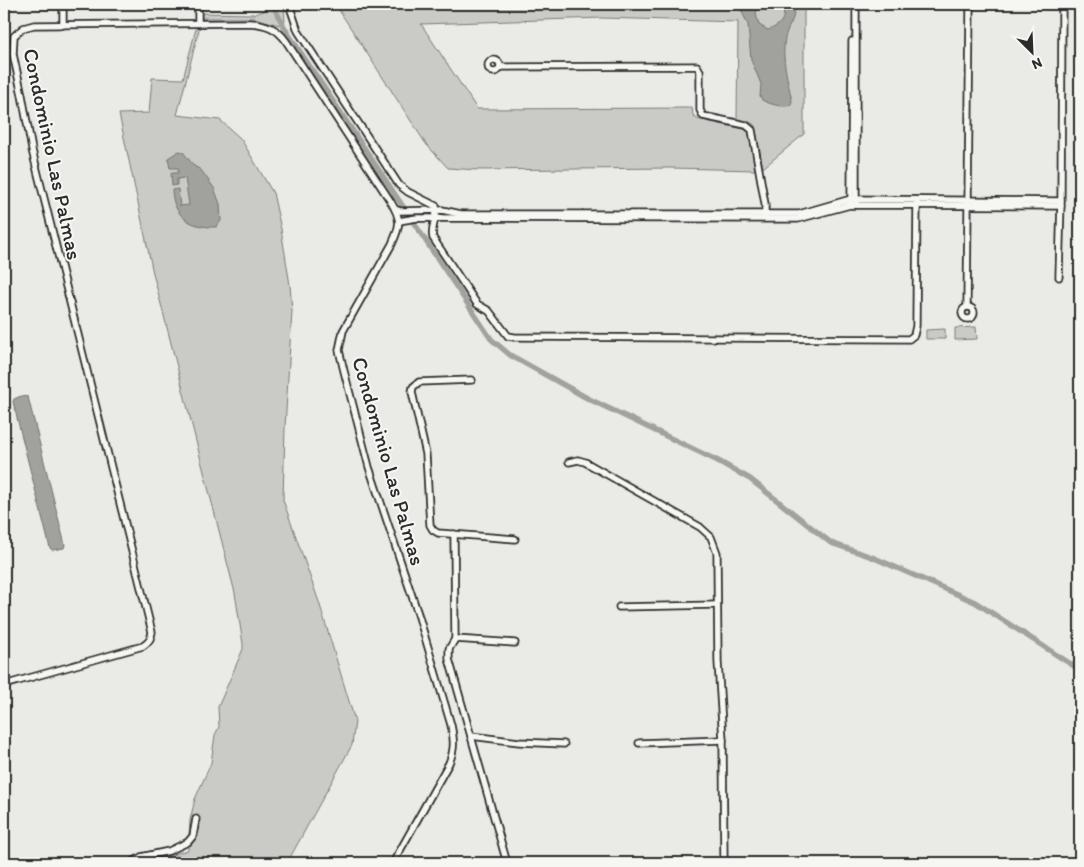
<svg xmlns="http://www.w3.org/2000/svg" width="1084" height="867" viewBox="0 0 1084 867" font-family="Itim,sans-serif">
	<rect width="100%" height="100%" fill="#eaeae6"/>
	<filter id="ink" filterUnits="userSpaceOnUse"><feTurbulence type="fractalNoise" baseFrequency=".02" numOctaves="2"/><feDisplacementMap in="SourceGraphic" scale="10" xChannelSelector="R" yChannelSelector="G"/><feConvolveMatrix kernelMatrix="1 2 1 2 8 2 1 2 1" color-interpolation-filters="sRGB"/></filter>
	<g filter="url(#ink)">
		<g fill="#cacac7" stroke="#7a7a79">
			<path d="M267 4H284L285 22 279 25 255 18H202L177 115 220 120 241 139 273 193 281 229 290 285 292 311 285 428 283 500 319 602 355 721 352 745 287 863H146L188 850 190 820 195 799 211 763 215 735 219 727 218 707 243 649V644L235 593 153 273 119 114 149 113 152 78 183 79 200 13 254 14 264 11Z"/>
			<path d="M335 4H804V134L763 168 755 126 752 123 737 120 738 22 602 18 421 24 477 109 692 108 693 115 697 119 748 130 756 170 670 168 477 170 448 168 426 144Z"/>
			<path d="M976 327 977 339 955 340V328Z"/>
			<path d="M945 329V339H926V330Z"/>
		</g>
		<g fill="#a1a19e" stroke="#727270">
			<path d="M740 4H752L757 9 756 14 759 25 768 30C781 26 790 14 778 4H792C798 18 788 24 785 38 781 58 788 81 792 101L791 105C783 108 769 104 762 100L760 96 761 84 751 60 748 25 740 7Z"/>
			<path d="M179 151 183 152 194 166 201 170 214 188 220 204 221 221 216 227C190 228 173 216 172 190L178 189 180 206 189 205 185 178 177 179V185L172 186 171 173H178V168H170L168 158Z"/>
			<path d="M21 396 28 397 65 545 64 548 52 550 50 548 13 402 14 399Z"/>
		</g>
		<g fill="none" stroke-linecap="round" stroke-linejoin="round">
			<path stroke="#a1a19e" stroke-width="5.5" d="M272 4 287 32 491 339 510 355 587 398 718 461 750 479 831 543 872 557 975 602 1080 670"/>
			<g stroke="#2b2b2b" stroke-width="9">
				<g id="minor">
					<path d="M63 4V25"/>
					<path d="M289 4 298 31 399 185 408 192 436 206C438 217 430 227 433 238L477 304 489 311 508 336 514 337 909 339 914 335 916 326 917 200"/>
					<path d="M198 23V4"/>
					<circle cx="494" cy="66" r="6"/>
					<path d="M500 67 697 66 700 71V110L703 116 746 125 752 130 765 204V216"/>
					<path d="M851 202 852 41"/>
					<path d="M856 203V4"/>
					<path d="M395 209 400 211 442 210 461 214H799L851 199 1061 201"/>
					<path d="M399 221 417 218 798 219 850 205 1061 206"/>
					<path d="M1059 277 1061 201 1062 4"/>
					<circle cx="968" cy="313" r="6"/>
					<path d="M967 307 970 4"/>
					<path d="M472 380 419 382 413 387 412 392 426 454 430 525 433 530 438 533 515 539"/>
					<path d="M569 462 578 460 585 462 700 527 711 537 717 553 718 662 723 740 724 863"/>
					<path d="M454 534 455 639 449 649V659L507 863"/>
					<path d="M619 607 717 605"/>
					<path d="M455 639 515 643"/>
					<path d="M4 685 143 646C149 642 151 639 152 632L32 150 22 95 13 54 14 36 23 28 34 25 250 23C266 24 277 28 286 41L391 202C401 219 401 225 392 244L343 331 339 350 344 371 369 467 419 617 451 725C454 740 455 749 449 763L393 863"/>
					<path d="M471 736 519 742 564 744"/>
					<path d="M639 743 723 740"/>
					<path d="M131 863 141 857 169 851 188 842 193 836 196 819"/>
				</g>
			</g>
			<use href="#minor" stroke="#f6f6f2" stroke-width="5.5"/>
		</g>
	</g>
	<g text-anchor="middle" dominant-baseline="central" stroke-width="4" stroke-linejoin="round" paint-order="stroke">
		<g font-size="21" fill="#2b2b2b" stroke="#f6f6f2">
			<text transform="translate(53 154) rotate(78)">Condominio Las Palmas</text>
			<text transform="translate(389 461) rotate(74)">Condominio Las Palmas</text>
		</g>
	</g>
	<rect width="1084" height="867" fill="none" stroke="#f6f6f2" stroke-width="20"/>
	<rect x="10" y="10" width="1064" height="847" fill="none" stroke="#2b2b2b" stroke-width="2" filter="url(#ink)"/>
	<g transform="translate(1032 52) rotate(156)" stroke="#f6f6f2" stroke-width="4" paint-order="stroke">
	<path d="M0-4L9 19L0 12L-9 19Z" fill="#2b2b2b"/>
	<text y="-8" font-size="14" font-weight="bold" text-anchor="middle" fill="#2b2b2b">N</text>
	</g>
</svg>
